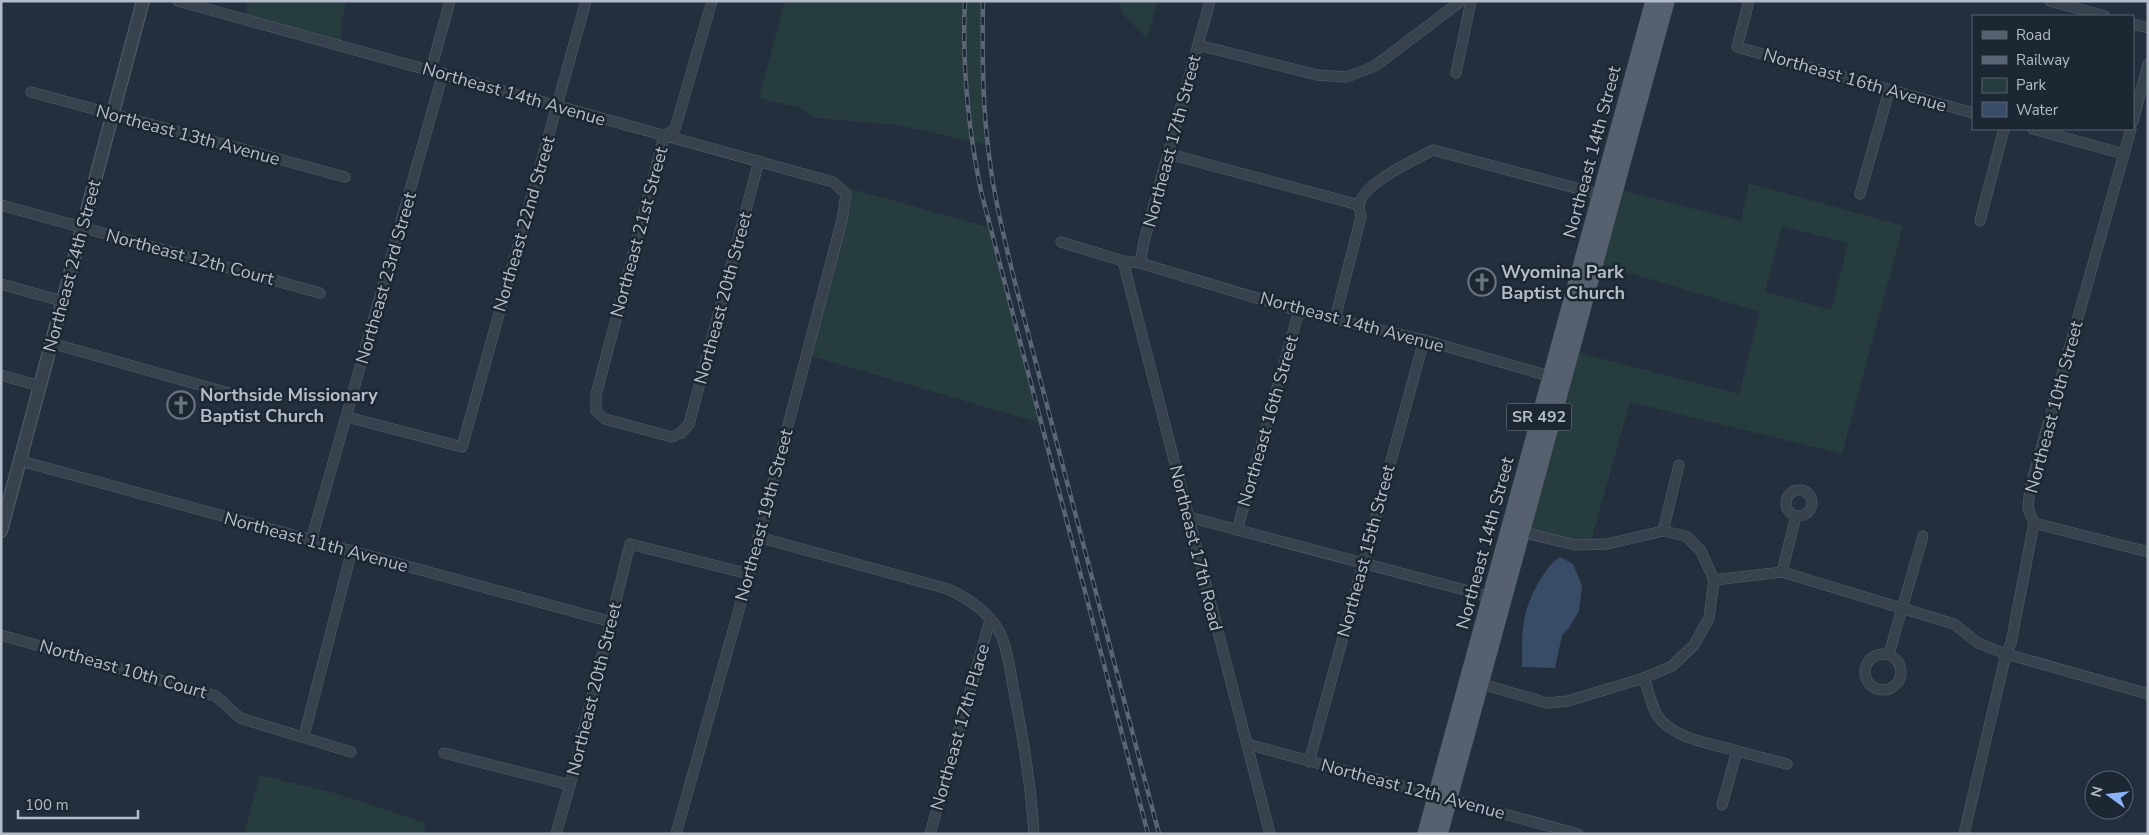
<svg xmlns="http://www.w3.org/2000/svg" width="2149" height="835" viewBox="0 0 2149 835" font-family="'Nunito Sans',sans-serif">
	<rect width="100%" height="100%" fill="#242f3e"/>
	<g fill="#263c3f" fill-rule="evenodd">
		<path d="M246 1H347L342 20 341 41 247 16Z"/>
		<path d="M785 1H981L983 118 987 145 898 125 816 118 800 108 759 98Z"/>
		<path d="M1118 1H1158L1147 38 1124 15Z"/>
		<path d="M1749 183 1903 226 1842 454 1630 402 1591 541 1570 540 1528 529 1576 352 1739 394 1760 312 1600 264 1620 190 1741 221ZM1782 226 1848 243 1831 310 1765 292Z"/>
		<path d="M848 188 991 228 1044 424 811 356 852 194Z"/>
		<path d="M260 775 337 794 426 823 423 834H244Z"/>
	</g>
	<path fill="#394c67" d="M1560 557 1573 564 1582 586 1579 611 1569 628 1562 635 1555 668 1522 667C1522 631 1521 612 1540 580 1546 571 1550 563 1560 557Z"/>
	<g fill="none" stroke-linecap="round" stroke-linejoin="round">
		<g stroke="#565f6c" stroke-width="11">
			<g id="minor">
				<path d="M178 1 833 182 846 194 842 220 749 574 676 834"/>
				<path d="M712 1 675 129 664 137 596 395V411L605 419 672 437 681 433 689 424 759 161"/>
				<path d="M1749 1 1737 47 1973 113"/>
				<path d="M2050 1 2105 16"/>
				<path d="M2133 24 2148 28"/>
				<path d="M1198 45 1317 75 1347 77 1375 66 1461 1"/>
				<path d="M431 70 450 1"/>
				<path d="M1456 73 1471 1"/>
				<path d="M31 92 345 177"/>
				<path d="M2133 121 2148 64"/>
				<path d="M2033 129 2124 154"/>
				<path d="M1169 154 1359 205"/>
				<path d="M1860 194 1889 91"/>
				<path d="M1 205 320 293"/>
				<path d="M1980 221 2004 129"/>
				<path d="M1061 242 1123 261 1140 263 1144 241 1210 1"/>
				<path d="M1123 261 1270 834"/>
				<path d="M1140 263 1299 311 1424 340 1556 378"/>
				<path d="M1 284 62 301"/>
				<path d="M1335 319 1361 217C1361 214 1359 209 1359 206 1360 184 1415 160 1433 150L1606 196"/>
				<path d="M51 343 239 396"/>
				<path d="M1 375 39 386"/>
				<path d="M347 417 462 447 586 1"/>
				<path d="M21 461 612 622"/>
				<circle cx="1799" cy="503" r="13"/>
				<path d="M1189 517 1495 598"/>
				<path d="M2034 523 2148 552"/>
				<path d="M1237 530 1299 311"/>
				<path d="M1518 531 1575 545 1607 544 1663 531 1686 536 1701 551 1714 580 1782 572 1954 624 1978 643 2006 654 2148 694"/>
				<path d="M1663 531 1679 465"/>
				<path d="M758 537 948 589C969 599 991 613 1001 635 1008 651 1010 670 1013 687 1023 736 1031 784 1034 834"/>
				<path d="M311 541 443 73"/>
				<path d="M1782 572 1796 516"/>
				<path d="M1 635 216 696 240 718 351 752"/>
				<circle cx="1883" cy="672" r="18"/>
				<path d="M1889 654 1923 536"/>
				<path d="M1644 678C1648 689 1651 704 1657 715 1674 740 1711 743 1737 751"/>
				<path d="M1475 682 1547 703 1568 701 1644 678 1672 666 1694 645 1709 618 1714 580"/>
				<path d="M304 736 352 550"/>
				<path d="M1247 744 1578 834"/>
				<path d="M444 753 570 785"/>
				<path d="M1309 762 1424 340"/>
				<path d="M1722 805 1737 751 1787 764"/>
				<path d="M556 834 570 785 630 544 749 574"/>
				<path d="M930 834 990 620"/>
				<path d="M1964 834 2006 654 2011 643 2034 523 2028 508 2030 488 2131 129"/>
			</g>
		</g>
		<g stroke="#565f6c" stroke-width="14">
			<path id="tertiary" d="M1 531 143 1"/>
		</g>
		<g stroke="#414a57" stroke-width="16">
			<g id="primary">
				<path d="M1425 834 1653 1"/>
				<path d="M1440 834 1667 1"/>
			</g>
		</g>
		<use href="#minor" stroke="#38414e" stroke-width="10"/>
		<use href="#tertiary" stroke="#38414e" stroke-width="12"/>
		<use href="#primary" stroke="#56606e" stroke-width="15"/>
		<g stroke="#5a6575" stroke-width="4.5">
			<g id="rail">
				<path d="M965 1C962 65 968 128 981 191L1148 834"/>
				<path d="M983 1C982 52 982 104 989 155 994 198 1005 241 1015 283L1159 834"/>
			</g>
		</g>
		<use href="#rail" stroke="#1d2633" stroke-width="2.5" stroke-dasharray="8" stroke-linecap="butt"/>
	</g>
	<defs>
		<g id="church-ring" transform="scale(1.4375)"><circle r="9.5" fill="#1d2633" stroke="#6b7280" stroke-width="1.5"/><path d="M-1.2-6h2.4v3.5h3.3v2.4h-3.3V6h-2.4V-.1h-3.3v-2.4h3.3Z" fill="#6b7280"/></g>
	</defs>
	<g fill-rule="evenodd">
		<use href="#church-ring" x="1482" y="282"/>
		<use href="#church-ring" x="181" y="405"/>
	</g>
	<g text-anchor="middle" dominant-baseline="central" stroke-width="5" stroke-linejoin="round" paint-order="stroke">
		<rect fill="#1d2633" stroke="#878f9c" stroke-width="1" x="1506.5" y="403.5" width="65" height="27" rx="4"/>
		<g font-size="16" font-weight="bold" fill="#b4bcc9">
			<text x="1539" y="417">SR 492</text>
		</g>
		<g font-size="18" fill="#b4bcc9" stroke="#1d2633">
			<text transform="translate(1855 80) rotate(16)">Northeast 16th Avenue</text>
			<text transform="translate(514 94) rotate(16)">Northeast 14th Avenue</text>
			<text transform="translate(188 135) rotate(15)">Northeast 13th Avenue</text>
			<text transform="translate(1172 141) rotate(-75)">Northeast 17th Street</text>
			<text transform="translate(1592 152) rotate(-75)">Northeast 14th Street</text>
			<text transform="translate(524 224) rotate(-74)">Northeast 22nd Street</text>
			<text transform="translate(639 232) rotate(-75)">Northeast 21st Street</text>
			<text transform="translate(190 257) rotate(15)">Northeast 12th Court</text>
			<text transform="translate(72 266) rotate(-75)">Northeast 24th Street</text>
			<text transform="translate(386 278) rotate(-74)">Northeast 23rd Street</text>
			<text transform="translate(723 298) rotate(-75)">Northeast 20th Street</text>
			<text transform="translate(1352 322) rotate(15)">Northeast 14th Avenue</text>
			<text transform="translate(2054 407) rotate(-75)">Northeast 10th Street</text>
			<text transform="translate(1268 421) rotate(-74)">Northeast 16th Street</text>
			<text transform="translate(764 515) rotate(-75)">Northeast 19th Street</text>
			<text transform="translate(316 542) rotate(15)">Northeast 11th Avenue</text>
			<text transform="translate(1485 543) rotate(-75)">Northeast 14th Street</text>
			<text transform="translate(1196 548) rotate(76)">Northeast 17th Road</text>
			<text transform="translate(1366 551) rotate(-75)">Northeast 15th Street</text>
			<text transform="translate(123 669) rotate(16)">Northeast 10th Court</text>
			<text transform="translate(594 689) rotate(-76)">Northeast 20th Street</text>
			<text transform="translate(960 727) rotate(-74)">Northeast 17th Place</text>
			<text transform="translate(1413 789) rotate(15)">Northeast 12th Avenue</text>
		</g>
		<g font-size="18" font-weight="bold" fill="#b4bcc9" stroke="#1d2633" text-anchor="start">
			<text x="1501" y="272">Wyomina Park<tspan x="1501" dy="21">Baptist Church</tspan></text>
			<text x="200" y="395">Northside Missionary<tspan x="200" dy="21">Baptist Church</tspan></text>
		</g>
	</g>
	<rect width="2149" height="835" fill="none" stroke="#b4bcc9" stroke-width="5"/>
	<rect x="1972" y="15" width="162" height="115" fill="#1d2633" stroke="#59626f"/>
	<rect x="1982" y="31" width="25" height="8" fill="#56606e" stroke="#59626f"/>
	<text x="2016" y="40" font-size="15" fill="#b4bcc9">Road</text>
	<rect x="1982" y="56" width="25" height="8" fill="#5a6575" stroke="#59626f"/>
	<text x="2016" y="65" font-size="15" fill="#b4bcc9">Railway</text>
	<rect x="1982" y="78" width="25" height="15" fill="#263c3f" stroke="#59626f"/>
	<text x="2016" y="90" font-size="15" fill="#b4bcc9">Park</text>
	<rect x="1982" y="102" width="25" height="15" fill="#394c67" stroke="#59626f"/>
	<text x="2016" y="115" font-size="15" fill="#b4bcc9">Water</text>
	<g transform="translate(2109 795) rotate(285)"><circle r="24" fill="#1d2633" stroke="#59626f"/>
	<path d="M0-4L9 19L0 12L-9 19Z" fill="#8ab4f8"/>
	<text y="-8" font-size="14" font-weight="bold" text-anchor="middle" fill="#b4bcc9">N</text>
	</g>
	<path d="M18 810v8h120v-8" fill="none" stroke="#b4bcc9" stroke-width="2.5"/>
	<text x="25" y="810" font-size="15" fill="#b4bcc9" stroke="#1d2633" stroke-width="4" paint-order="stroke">100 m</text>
</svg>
